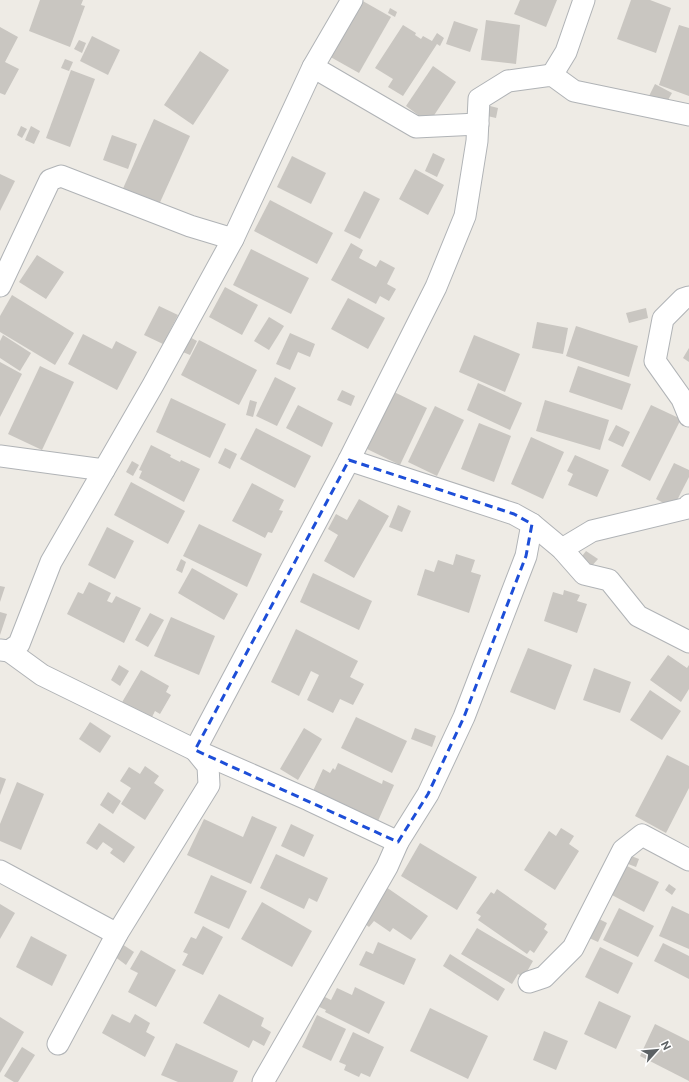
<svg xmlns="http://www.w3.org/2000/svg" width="689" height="1082" viewBox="0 0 689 1082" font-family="'Public Sans',sans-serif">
	<rect width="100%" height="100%" fill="#eeebe5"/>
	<g fill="#c9c6c1">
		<path d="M40 0H83L81 5 85 6 70 47 29 31Z"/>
		<path d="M361 0 391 17 359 73 327 55Z"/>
		<path d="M520 0H557L546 27 514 14Z"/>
		<path d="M631 0H650L671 8 656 53 617 39Z"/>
		<path d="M390 8 397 12 395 17 388 13Z"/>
		<path d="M486 20 520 25 516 64 481 60Z"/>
		<path d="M454 21 478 29 470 52 446 44Z"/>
		<path d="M403 25 416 33 415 35 421 39 423 36 432 41 437 33 444 38 440 46 437 44 403 96 388 87 393 79 375 68Z"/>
		<path d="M679 25 689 28V96L659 85Z"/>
		<path d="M0 27 18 37 5 62 19 69 5 95 0 93Z"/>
		<path d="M92 36 120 50 108 75 80 61Z"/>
		<path d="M79 40 86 43 82 53 74 49Z"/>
		<path d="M200 51 229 70 193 125 164 105Z"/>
		<path d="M65 59 73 62 69 71 61 68Z"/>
		<path d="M433 66 456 82 429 123 406 106Z"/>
		<path d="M71 70 95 79 70 147 46 138Z"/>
		<path d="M655 84 672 93 664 107 648 98Z"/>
		<path d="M486 105 498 108 496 118 483 115Z"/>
		<path d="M154 119 190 136 157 209 121 193Z"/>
		<path d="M21 126 27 129 22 138 17 135Z"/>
		<path d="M31 126 40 131 34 144 25 140Z"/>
		<path d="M112 135 137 144 128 169 103 160Z"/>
		<path d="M433 153 445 159 437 177 425 171Z"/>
		<path d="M292 156 326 173 311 204 277 187Z"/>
		<path d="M415 169 444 185 428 215 399 199Z"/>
		<path d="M0 174 15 181 0 211Z"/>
		<path d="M364 191 380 199 360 239 344 231Z"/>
		<path d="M270 200 333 233 317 264 254 231Z"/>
		<path d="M351 243 363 250 359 258 376 267 380 260 395 268 387 284 396 289 389 301 380 296 376 304 331 280Z"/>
		<path d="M251 249 309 278 291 314 233 285Z"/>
		<path d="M37 255 64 272 46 299 19 282Z"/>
		<path d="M225 287 258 305 242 335 209 317Z"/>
		<path d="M12 295 74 333 55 365 0 332V316Z"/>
		<path d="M348 298 385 318 368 349 331 329Z"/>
		<path d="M159 306 178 315 163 344 144 335Z"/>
		<path d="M646 308 648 318 629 323 626 313Z"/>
		<path d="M269 317 284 326 269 350 254 341Z"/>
		<path d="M537 322 568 328 563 354 532 348Z"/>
		<path d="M576 326 638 346 629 377 566 356Z"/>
		<path d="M290 333 315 344 310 357 298 352 290 370 276 364Z"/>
		<path d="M83 334 112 349 116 341 137 352 117 390 68 364Z"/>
		<path d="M3 335 31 353 20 371 0 358V341Z"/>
		<path d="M186 335 197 341 190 355 178 350Z"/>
		<path d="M474 335 520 354 505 392 459 372Z"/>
		<path d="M199 340 257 370 239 405 181 375Z"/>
		<path d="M689 348V362L683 358Z"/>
		<path d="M0 362 22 374 0 417Z"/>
		<path d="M40 366 74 382 42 450 8 434Z"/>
		<path d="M578 366 631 384 622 410 569 392Z"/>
		<path d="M275 377 296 388 277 426 256 416Z"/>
		<path d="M478 383 522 403 510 430 467 410Z"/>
		<path d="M342 390 355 396 351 406 337 400Z"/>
		<path d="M394 392 427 408 400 465 367 449Z"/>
		<path d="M171 398 226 424 210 458 156 432Z"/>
		<path d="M250 400 257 402 253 417 246 415Z"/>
		<path d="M545 400 609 420 600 450 536 431Z"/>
		<path d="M298 405 333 423 322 447 286 428Z"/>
		<path d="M651 405 681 419 650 481 621 466Z"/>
		<path d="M435 406 464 420 437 476 408 462Z"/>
		<path d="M479 423 511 436 494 482 461 469Z"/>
		<path d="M616 425 630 432 623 447 608 440Z"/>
		<path d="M256 428 311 456 295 488 240 459Z"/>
		<path d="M531 437 564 452 543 499 511 484Z"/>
		<path d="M151 445 171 455 170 457 180 462 181 460 200 469 184 502 139 478 142 471 139 470Z"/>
		<path d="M225 448 237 454 230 469 218 463Z"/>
		<path d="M575 455 609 470 597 497 568 485 573 474 567 471Z"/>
		<path d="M132 461 139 465 133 476 126 472Z"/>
		<path d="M674 463 689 470V477L673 508 656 499Z"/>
		<path d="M131 482 185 511 168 544 114 515Z"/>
		<path d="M252 483 284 500 279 510 283 511 272 533 268 532 265 538 232 521Z"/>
		<path d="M359 499 389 516 354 578 324 561 338 535 328 529 336 514 347 520Z"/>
		<path d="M398 505 411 511 402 532 389 527Z"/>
		<path d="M199 524 262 554 247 587 183 556Z"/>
		<path d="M107 527 134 541 115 579 88 565Z"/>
		<path d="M586 551 598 559 590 568 579 560Z"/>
		<path d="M456 554 475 560 471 572 481 575 469 613 417 595 425 569 434 572 438 560 453 565Z"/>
		<path d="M181 559 186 562 182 573 176 570Z"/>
		<path d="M192 568 238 594 224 620 178 593Z"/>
		<path d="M313 573 372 601 359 630 300 602Z"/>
		<path d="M89 582 111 593 107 601 112 603 116 596 141 608 124 643 67 614 78 592 83 594Z"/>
		<path d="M0 586 5 587 0 602Z"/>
		<path d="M564 590 580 595 577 601 587 604 577 633 544 621 553 592 563 595Z"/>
		<path d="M0 612 7 614 0 635Z"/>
		<path d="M150 613 164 620 148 647 135 640Z"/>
		<path d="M171 617 215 636 199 675 154 656Z"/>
		<path d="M296 629 358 661 350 677 364 684 353 705 340 699 333 713 307 700 319 675 311 671 299 696 271 682Z"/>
		<path d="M528 648 572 665 555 710 510 692Z"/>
		<path d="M668 655 687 668 689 665V689L681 702 650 680Z"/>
		<path d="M119 665 129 671 120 686 111 680Z"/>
		<path d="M594 668 631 682 620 713 583 700Z"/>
		<path d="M141 670 169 686 166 692 171 695 160 714 155 711 150 721 121 704Z"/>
		<path d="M650 690 681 711 662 740 630 720Z"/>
		<path d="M356 717 407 741 392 773 341 748Z"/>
		<path d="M90 722 111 736 100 753 79 739Z"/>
		<path d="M304 728 322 739 298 780 280 769Z"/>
		<path d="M415 728 436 736 432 747 411 739Z"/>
		<path d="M667 755 689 766V788L666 833 635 816Z"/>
		<path d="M338 763 382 784 383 780 394 785 378 821 313 791 323 769 330 773 333 768 335 770Z"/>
		<path d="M145 766 159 776 154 783 164 790 145 820 121 804 131 788 120 781 129 767 140 774Z"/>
		<path d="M0 777 6 779 0 795Z"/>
		<path d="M17 782 44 794 21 850 0 841V824Z"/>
		<path d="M108 792 121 801 113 814 100 805Z"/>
		<path d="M252 816 277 827 251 884 187 855 204 819 243 837Z"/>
		<path d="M99 823 135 847 124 863 110 853 113 849 103 842 97 850 86 843Z"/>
		<path d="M291 824 314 835 304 857 281 846Z"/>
		<path d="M561 828 574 836 569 844 579 851 555 890 524 870 549 831 556 836Z"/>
		<path d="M420 843 477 877 457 910 401 876Z"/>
		<path d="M276 854 328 878 317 902 309 898 304 909 260 888Z"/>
		<path d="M626 854 639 859 636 867 623 862Z"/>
		<path d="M625 865 659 882 644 912 610 894Z"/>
		<path d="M211 875 247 891 229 929 194 913Z"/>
		<path d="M669 884 676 889 672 895 665 890Z"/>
		<path d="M386 887 428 916 411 940 393 928 390 932 374 921 369 927 359 919Z"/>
		<path d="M497 889 547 924 544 929 548 932 534 953 530 950 527 954 478 920 481 916 476 913 491 892 494 894Z"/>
		<path d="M262 902 312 931 292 967 241 939Z"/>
		<path d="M0 904 15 913 0 939Z"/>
		<path d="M672 906 689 914V949L659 936Z"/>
		<path d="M619 908 654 926 638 957 603 940Z"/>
		<path d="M597 918 607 923 598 942 587 937Z"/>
		<path d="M203 926 223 937 203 975 182 965 188 954 183 952 191 937 196 939Z"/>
		<path d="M477 928 533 961 524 977 518 974 512 984 461 954Z"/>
		<path d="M31 936 67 955 52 986 16 967Z"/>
		<path d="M378 942 416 959 404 985 359 965 366 951 373 954Z"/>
		<path d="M663 943 689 956V979L654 961Z"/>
		<path d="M122 944 134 952 126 965 114 956Z"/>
		<path d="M600 947 633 963 618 994 585 977Z"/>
		<path d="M141 950 176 970 156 1007 128 992 138 973 130 969Z"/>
		<path d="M450 954 505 989 498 1001 443 966Z"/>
		<path d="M355 987 385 1002 369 1034 325 1012 326 1010 317 1006 321 995 331 1000 337 988 352 995Z"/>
		<path d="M219 994 264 1018 261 1026 271 1032 264 1046 253 1040 249 1048 203 1023Z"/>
		<path d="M599 1001 631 1016 616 1049 584 1034Z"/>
		<path d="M430 1008 488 1036 468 1079 410 1051Z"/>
		<path d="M112 1014 130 1023 135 1014 150 1023 146 1032 155 1037 145 1057 102 1033Z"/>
		<path d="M317 1015 346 1029 331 1061 302 1047Z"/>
		<path d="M0 1017 24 1032 0 1073Z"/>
		<path d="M655 1024 689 1041V1081L640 1056Z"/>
		<path d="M544 1031 568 1041 556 1070 533 1060Z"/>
		<path d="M353 1032 384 1047 370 1077 361 1073 359 1077 344 1070 346 1065 339 1062Z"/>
		<path d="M176 1043 238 1071 233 1082H178L161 1075Z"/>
		<path d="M22 1047 35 1055 18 1082H14L4 1076Z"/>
	</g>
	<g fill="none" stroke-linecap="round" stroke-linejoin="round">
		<g stroke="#b0b3b6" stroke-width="23">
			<g id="minor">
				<path d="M313 67 416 127 478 124"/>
				<path d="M552 75 566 52 584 0"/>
				<path d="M0 286 50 180 61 176 190 226 233 239"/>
				<path d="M689 297 683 299 663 319 655 361 682 399 689 416"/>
				<path d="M0 456 104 470"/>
				<path d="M349 460 514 514 532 524 562 549 584 574 609 580 638 616 689 642"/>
				<path d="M562 549 592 531 688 508 689 505"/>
				<path d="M0 650 9 651 19 644 51 562 153 385 233 239 313 67 352 0"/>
				<path d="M9 651 42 675 195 750 309 800 398 842"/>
				<path d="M0 871 117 934"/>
				<path d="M529 982 544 977 573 948 623 850 642 835 689 860"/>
				<path d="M58 1044 117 934 209 785 208 766 195 750 349 460 436 287 465 216 477 141 479 99 508 81 552 75 574 91 689 115"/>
				<path d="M263 1082 387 867 398 842 428 794 464 717 526 556 532 524"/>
			</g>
		</g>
		<use href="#minor" stroke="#fff" stroke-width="21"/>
	</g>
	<path fill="none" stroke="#1d4ed8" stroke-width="3" stroke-dasharray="8 5" stroke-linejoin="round" d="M349 460 514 514 532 524 526 556 464 717 428 794 398 842 195 750Z"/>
	<g transform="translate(657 1050) rotate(63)" stroke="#ffffff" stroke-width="3" paint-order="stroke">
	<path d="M0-3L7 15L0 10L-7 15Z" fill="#5c6164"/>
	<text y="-6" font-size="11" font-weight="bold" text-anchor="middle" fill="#5c6164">N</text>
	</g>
</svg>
